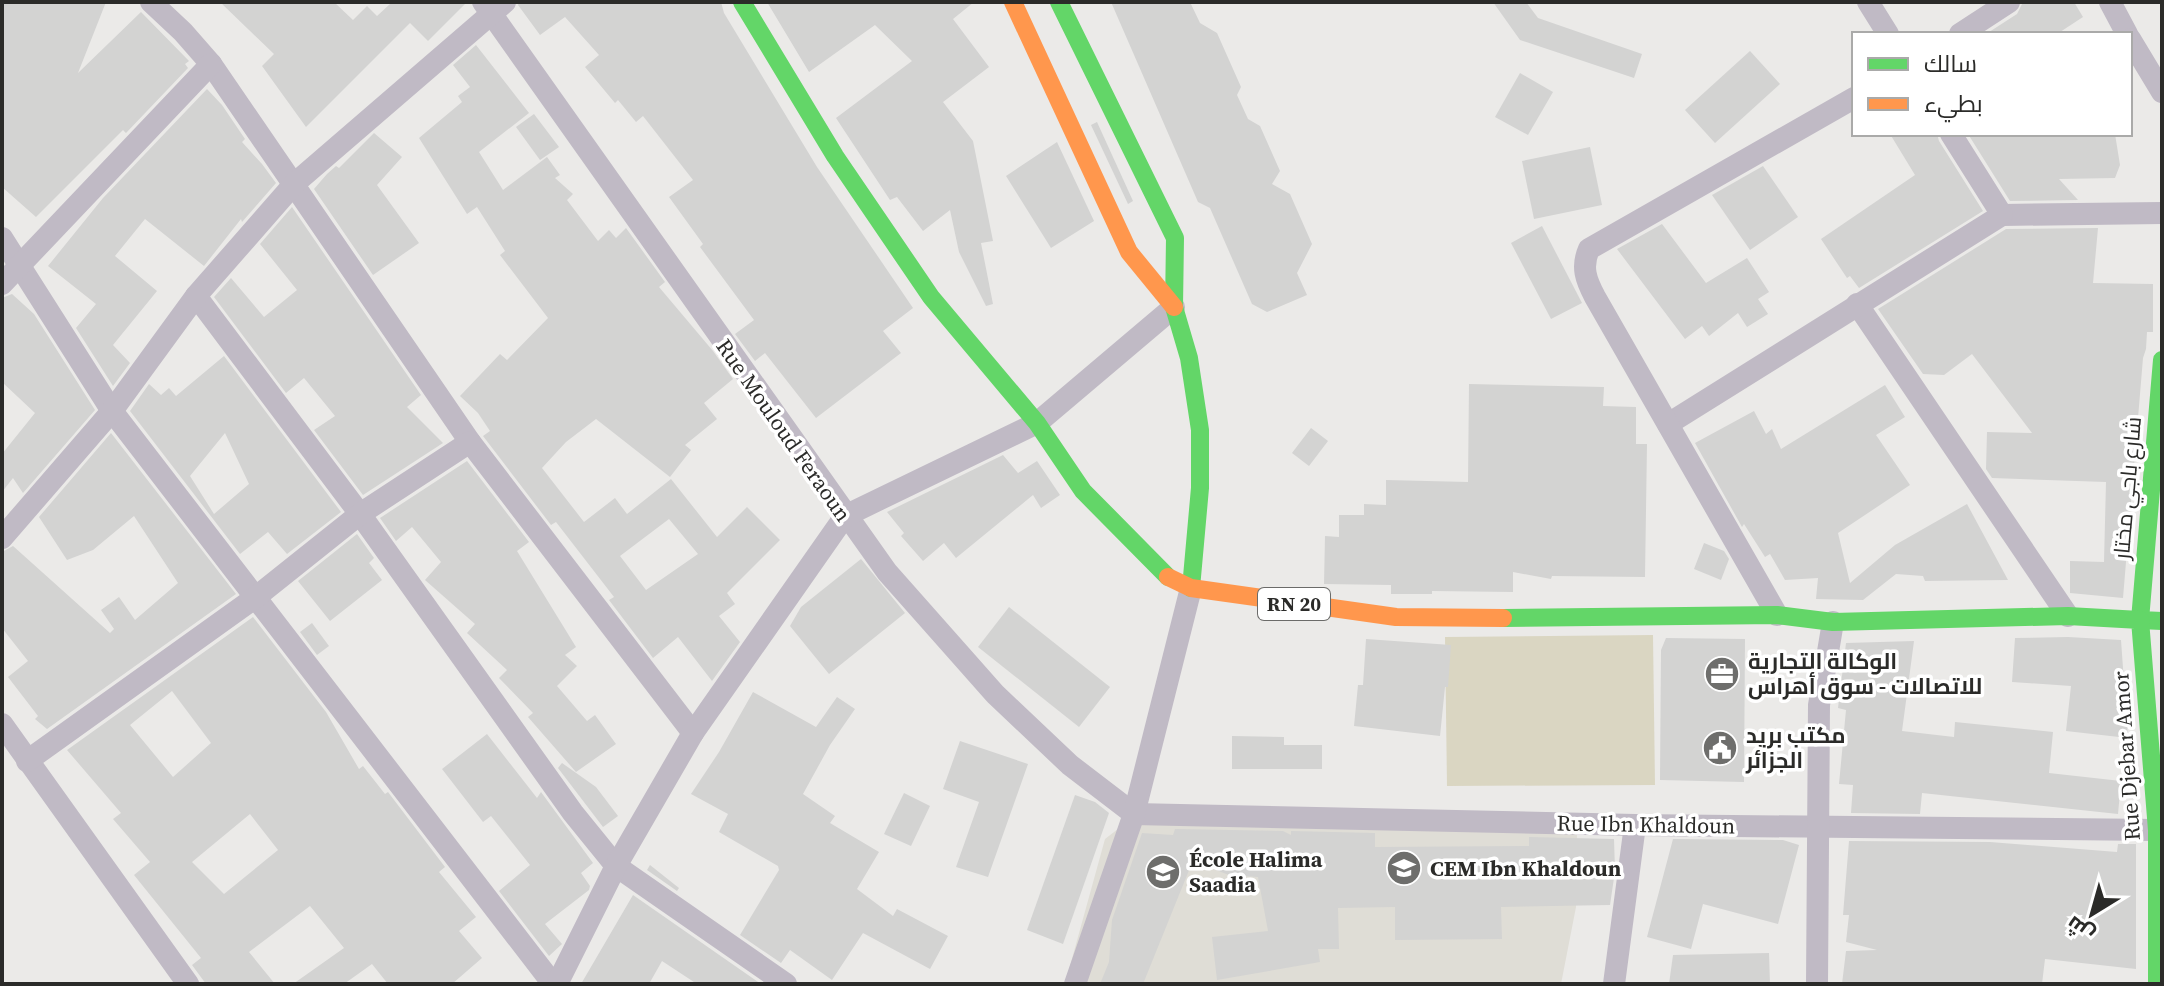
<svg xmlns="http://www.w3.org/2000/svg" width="2164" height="986" viewBox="0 0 2164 986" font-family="'Source Serif 4',Cairo,serif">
	<rect width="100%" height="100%" fill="#ebeae8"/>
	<path fill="#dfddd6" d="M1127 822 1235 827 1577 830 1576 907 1561 984H1065L1105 839Z"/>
	<path fill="#dad6c2" d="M1653 635 1655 785 1447 786 1445 637Z"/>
	<g fill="#d3d3d2" fill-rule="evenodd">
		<path d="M2 2H106L78 73 141 12 189 61 185 64 188 68 126 133 123 130 36 217 2 187Z"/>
		<path d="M220 2H334L353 20 367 6 377 16 390 4 389 2H467L428 41 410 23 306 127 262 66 274 54Z"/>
		<path d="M519 2H721L724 13 817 167 913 308 883 331 901 353 816 418 765 353 755 361 735 334 754 320 700 247 703 244 669 197 693 180 643 116 636 122 618 100 615 103 585 67 599 55 565 17 540 35 518 5Z"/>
		<path d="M767 2H974L953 19 989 67 943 102 973 141 993 241 981 243 993 304 986 306 959 252 950 210 923 231 897 197 890 200 836 118 912 61 875 25 809 72Z"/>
		<path d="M1111 2H1190L1200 23 1217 33 1241 87 1237 95 1248 119 1260 126 1280 171 1272 184 1290 194 1312 244 1297 273 1307 295 1267 312 1252 304 1210 208 1198 202Z"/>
		<path d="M1493 2H1526L1538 18 1642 54 1634 78 1520 40Z"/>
		<path d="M2023 2H2074L2083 17 2057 34H1986L2017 14Z"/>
		<path d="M476 45 529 113 479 152 503 190 547 157 560 175 555 178 573 194 567 200 598 241 609 230 616 238 626 228 665 282 659 287 713 351 733 379 704 403 717 419 685 445 691 450 670 477 596 419 566 442 542 468 584 522 615 498 627 514 671 479 717 537 747 507 780 540 727 593 735 604 719 616 740 642 712 681 678 637 653 658 609 600 614 597 556 522 551 525 483 436 490 431 478 413 460 396 500 354 507 360 548 318 500 255 505 251 477 207 467 214 419 138 462 102 458 96 470 87 453 65ZM669 519 698 554 646 590 620 556Z"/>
		<path d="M1750 51 1780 84 1715 143 1685 110Z"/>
		<path d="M1520 73 1553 92 1528 135 1495 117Z"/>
		<path d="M207 89 222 105 245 139 242 142 262 164 276 183 242 222 241 219 204 266 145 219 115 256 157 291 113 345 130 363 113 386 76 328 96 304 48 266 103 198Z"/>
		<path d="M534 114 559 147 540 160 516 127Z"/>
		<path d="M1097 122 1133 201 1128 204 1091 125Z"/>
		<path d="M374 133 402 157 377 185 419 243 373 275 314 189 327 174 336 166 339 168Z"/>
		<path d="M1890 134H1937L1939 141 1983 211 1859 288 1850 276 1847 278 1821 239 1915 175Z"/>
		<path d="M1968 134H2115L2120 165 2115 178 2059 179 2078 200 2010 201Z"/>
		<path d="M1057 142 1094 221 1051 248 1006 176Z"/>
		<path d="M1590 147 1602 205 1534 219 1522 161Z"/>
		<path d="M1763 166 1798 217 1750 250 1712 195Z"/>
		<path d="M292 207 421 395 407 407 443 443 363 495 314 430 335 416 304 378 286 393 214 297 231 278 264 317 297 290 260 244Z"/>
		<path d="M1662 224 1706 283 1747 258 1769 292 1758 299 1768 314 1747 327 1738 313 1709 336 1702 326 1685 339 1617 249Z"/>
		<path d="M1542 226 1582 303 1551 319 1511 243Z"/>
		<path d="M2098 228 2093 283 2153 284V332H2147L2146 349 2143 358 2123 598 2070 593V561L2104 562 2106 482 1992 478 1986 469 1987 432 2032 433 1972 354 1944 375 1923 374 1878 309 2006 229Z"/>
		<path d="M12 294 34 314 95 410 23 493 13 478 2 492V454L35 413 2 382V298Z"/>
		<path d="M224 356 341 512 287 554 268 532 240 554 130 411 149 384 161 395 169 388 176 396ZM225 433 249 484 214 514 190 476Z"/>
		<path d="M1469 384 1604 387 1603 406 1636 407V444H1647L1645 577 1552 576 1551 579 1513 572V592L1432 591V594H1391V585L1324 584 1325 536 1339 537V515H1364V504L1386 505V480L1468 482Z"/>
		<path d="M1885 385 1905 417 1876 435 1910 485 1838 533 1850 583 1895 545 1967 504 2008 580 1925 581 1923 576 1896 574 1863 600 1816 599 1818 578 1785 580 1770 554 1765 557 1744 524 1742 527 1695 443 1754 411 1766 434 1772 429 1781 449Z"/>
		<path d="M1311 428 1328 441 1309 466 1292 453Z"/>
		<path d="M111 433 236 594 47 729 35 719 38 716 8 677 28 661 2 628V552L13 546 110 633 114 629 101 610 119 597 135 620 178 583 134 516 93 550 67 560 39 517Z"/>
		<path d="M1003 455 1018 473 1037 461 1060 495 1041 508 1033 495 956 558 944 543 923 561 901 536 904 533 887 512Z"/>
		<path d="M467 461 529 542 517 551 576 647 565 655 577 666 557 686 587 721 595 715 616 744 576 772 528 717 533 713 499 678 507 670 467 633 475 624 425 580 441 562 412 527 396 541 380 518Z"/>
		<path d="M357 534 374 558 369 563 382 580 330 621 298 581Z"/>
		<path d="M1704 543 1724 551 1729 559 1721 580 1694 569Z"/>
		<path d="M861 559 905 613 829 674 790 626 801 607Z"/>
		<path d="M1009 607 1110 687 1079 727 978 647Z"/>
		<path d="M253 617 326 712 359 769 363 766 385 794 388 792 445 867 439 872 476 917 459 931 482 958 452 984H388L372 964 344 984H293L344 948 310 906 249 952 275 984H206L192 965 201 958 134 875 150 862 113 819 121 813 67 750ZM172 691 211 743 173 777 130 725ZM250 814 278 850 224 894 192 862Z"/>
		<path d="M312 623 329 646 317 655 300 632Z"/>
		<path d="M2068 637 2121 640 2128 738 2066 731 2071 686 2012 682 2015 638Z"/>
		<path d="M1666 638 1745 639 1744 782 1660 780 1661 650Z"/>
		<path d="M1366 639 1451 645 1448 687H1445L1440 736 1354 726 1358 685H1363Z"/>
		<path d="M1914 641 1902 731 1954 737 1955 722 2053 732 2049 773 2121 781 2118 814 1922 793 1920 814 1851 813 1853 785 1839 784 1846 710 1838 708 1846 643Z"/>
		<path d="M753 692 816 727 837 697 855 709 830 745 803 794 835 816 830 823 879 852 857 889 893 916 897 909 948 936 930 969 863 933 832 980 790 950 781 963 740 935 779 870 778 866 719 832 728 814 691 794 719 752Z"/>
		<path d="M487 734 537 798 541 792 593 863 581 873 590 886 589 890 545 924 562 944 549 956 499 891 530 865 491 816 483 822 442 769Z"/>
		<path d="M1232 736 1284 737V745H1322V769H1232Z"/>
		<path d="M960 741 1028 764 988 877 956 867 979 802 943 789Z"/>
		<path d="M562 763 596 787 618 816 603 827 558 768Z"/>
		<path d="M904 793 930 806 911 846 884 834Z"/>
		<path d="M1075 795 1095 802 1109 813 1063 944 1027 930Z"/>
		<path d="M1175 829 1283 831 1291 835V831L1375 833V847L1529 846V837L1614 839 1615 871 1610 905 1501 907 1502 939 1395 940V907L1338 908 1339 949H1318L1320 962 1217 980 1212 937 1268 931 1258 877 1229 875 1203 865 1200 843 1143 984H1100L1109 962 1112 920 1142 833 1173 835Z"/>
		<path d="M1673 839 1783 840 1799 845 1778 924 1703 904 1691 949 1647 937Z"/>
		<path d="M1849 841 1990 842 2117 852 2118 844H2136V969L2045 959 2042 984H1842L1846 951 1877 950 1846 942 1849 915H1843Z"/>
		<path d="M650 865 679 888 677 891 647 870Z"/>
		<path d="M633 895 761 984H697L662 961 649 984H581Z"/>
		<path d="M1769 953 1770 984H1669L1673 955Z"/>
	</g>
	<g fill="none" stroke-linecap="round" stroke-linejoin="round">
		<g stroke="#c0bac5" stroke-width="22">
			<path d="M151 2 183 32 211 64 470 442 693 733"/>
			<path d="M483 2 887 572 995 694 1070 765 1134 814 1635 825 2157 830"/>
			<path d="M1868 2 1888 34"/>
			<path d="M2110 2 2127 34"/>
			<path d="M1960 34 2009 2"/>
			<path d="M2130 39 2162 92"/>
			<path d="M2002 215 2162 213"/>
			<path d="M2 238 112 411 553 984"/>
			<path d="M2 284 211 64"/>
			<path d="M196 296 360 514 573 813 616 866 786 984"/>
			<path d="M1857 304 2068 616"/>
			<path d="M1668 424 2002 215 1951 134"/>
			<path d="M2 538 112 411 196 296 294 184 505 2"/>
			<path d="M1777 615 1595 297C1586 280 1581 267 1589 249L1854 98"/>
			<path d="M2 724 188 984"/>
			<path d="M27 761 256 597 360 514 470 442"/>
			<path d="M557 984 616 866 693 733 845 516 1037 423 1174 307"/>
			<path d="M1075 984 1134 814 1191 588"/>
			<path d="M1614 984 1635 825"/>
			<path d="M1817 984 1819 705 1833 622"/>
		</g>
		<g stroke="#63d668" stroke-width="18">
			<path d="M742 2 835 156 931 297 1037 423 1083 491 1168 577"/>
			<path d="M1059 2 1175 238 1174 307 1189 358 1200 430V488L1191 588"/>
			<path d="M2162 360 2140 620 2162 621"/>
			<path d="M1503 618 1777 615 1833 622 2068 616 2140 620 2157 830V984"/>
		</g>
		<g stroke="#ff974d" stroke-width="18">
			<path d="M1013 2 1129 252 1174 307"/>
			<path d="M1168 577 1191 588 1396 617 1503 618"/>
		</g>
	</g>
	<defs>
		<g id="office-disc" transform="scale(1.8)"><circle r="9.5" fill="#6e6e6c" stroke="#fff"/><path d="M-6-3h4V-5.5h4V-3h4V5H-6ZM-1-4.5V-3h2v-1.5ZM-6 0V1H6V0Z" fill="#fff"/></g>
		<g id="civic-disc" transform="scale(1.8)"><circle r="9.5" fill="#6e6e6c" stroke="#fff"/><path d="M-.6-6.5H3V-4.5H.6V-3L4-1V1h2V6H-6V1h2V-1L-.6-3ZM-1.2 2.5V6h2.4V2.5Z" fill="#fff"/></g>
		<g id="school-disc" transform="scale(1.8)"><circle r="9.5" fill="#6e6e6c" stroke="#fff"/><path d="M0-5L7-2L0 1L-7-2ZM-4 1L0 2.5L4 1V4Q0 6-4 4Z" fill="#fff"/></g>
	</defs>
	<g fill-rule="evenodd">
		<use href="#office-disc" x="1722" y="674"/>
		<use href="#civic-disc" x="1720" y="748"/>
		<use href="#school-disc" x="1404" y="868"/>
		<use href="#school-disc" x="1163" y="872"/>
	</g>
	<g text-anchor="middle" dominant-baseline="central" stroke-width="7" stroke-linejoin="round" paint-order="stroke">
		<rect fill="#fff" stroke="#6b6b69" stroke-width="2" x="1258" y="588" width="72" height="32" rx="6"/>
		<g font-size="20" font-weight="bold" fill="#2b2b29">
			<text x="1294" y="604">RN 20</text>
		</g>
		<g font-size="22" fill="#2b2b29" stroke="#fff">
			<text transform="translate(784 430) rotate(55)">Rue Mouloud Feraoun</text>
			<text transform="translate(2127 488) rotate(-85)">شارع باجي مختار</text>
			<text transform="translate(2126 756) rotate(-94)">Rue Djebar Amor</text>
			<text transform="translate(1646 824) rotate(1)">Rue Ibn Khaldoun</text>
		</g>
		<g font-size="22" font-weight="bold" fill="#2b2b29" stroke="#fff" text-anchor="start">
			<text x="1748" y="661">الوكالة التجارية<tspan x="1748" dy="25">للاتصالات - سوق أهراس</tspan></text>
			<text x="1746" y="735">مكتب بريد<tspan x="1746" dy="25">الجزائر</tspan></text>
			<text x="1189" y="859">École Halima<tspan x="1189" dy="25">Saadia</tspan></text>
			<text x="1430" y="868">CEM Ibn Khaldoun</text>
		</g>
	</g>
	<rect width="2164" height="986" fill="none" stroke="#2b2b29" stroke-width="8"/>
	<rect x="1852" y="32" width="280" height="104" fill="#ffffff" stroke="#aaaaa9" stroke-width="2"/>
	<rect x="1868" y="58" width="40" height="12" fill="#63d668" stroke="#aaaaa9" stroke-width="2"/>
	<text x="1924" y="72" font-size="24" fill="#2b2b29">سالك</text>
	<rect x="1868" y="98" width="40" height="12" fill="#ff974d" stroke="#aaaaa9" stroke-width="2"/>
	<text x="1924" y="112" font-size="24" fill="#2b2b29">بطيء</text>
	<g transform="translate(2092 914) rotate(217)" stroke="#ffffff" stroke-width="6" paint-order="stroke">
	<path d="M0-6L14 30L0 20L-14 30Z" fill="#2b2b29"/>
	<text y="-12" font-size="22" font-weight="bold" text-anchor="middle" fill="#2b2b29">ش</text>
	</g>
</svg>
